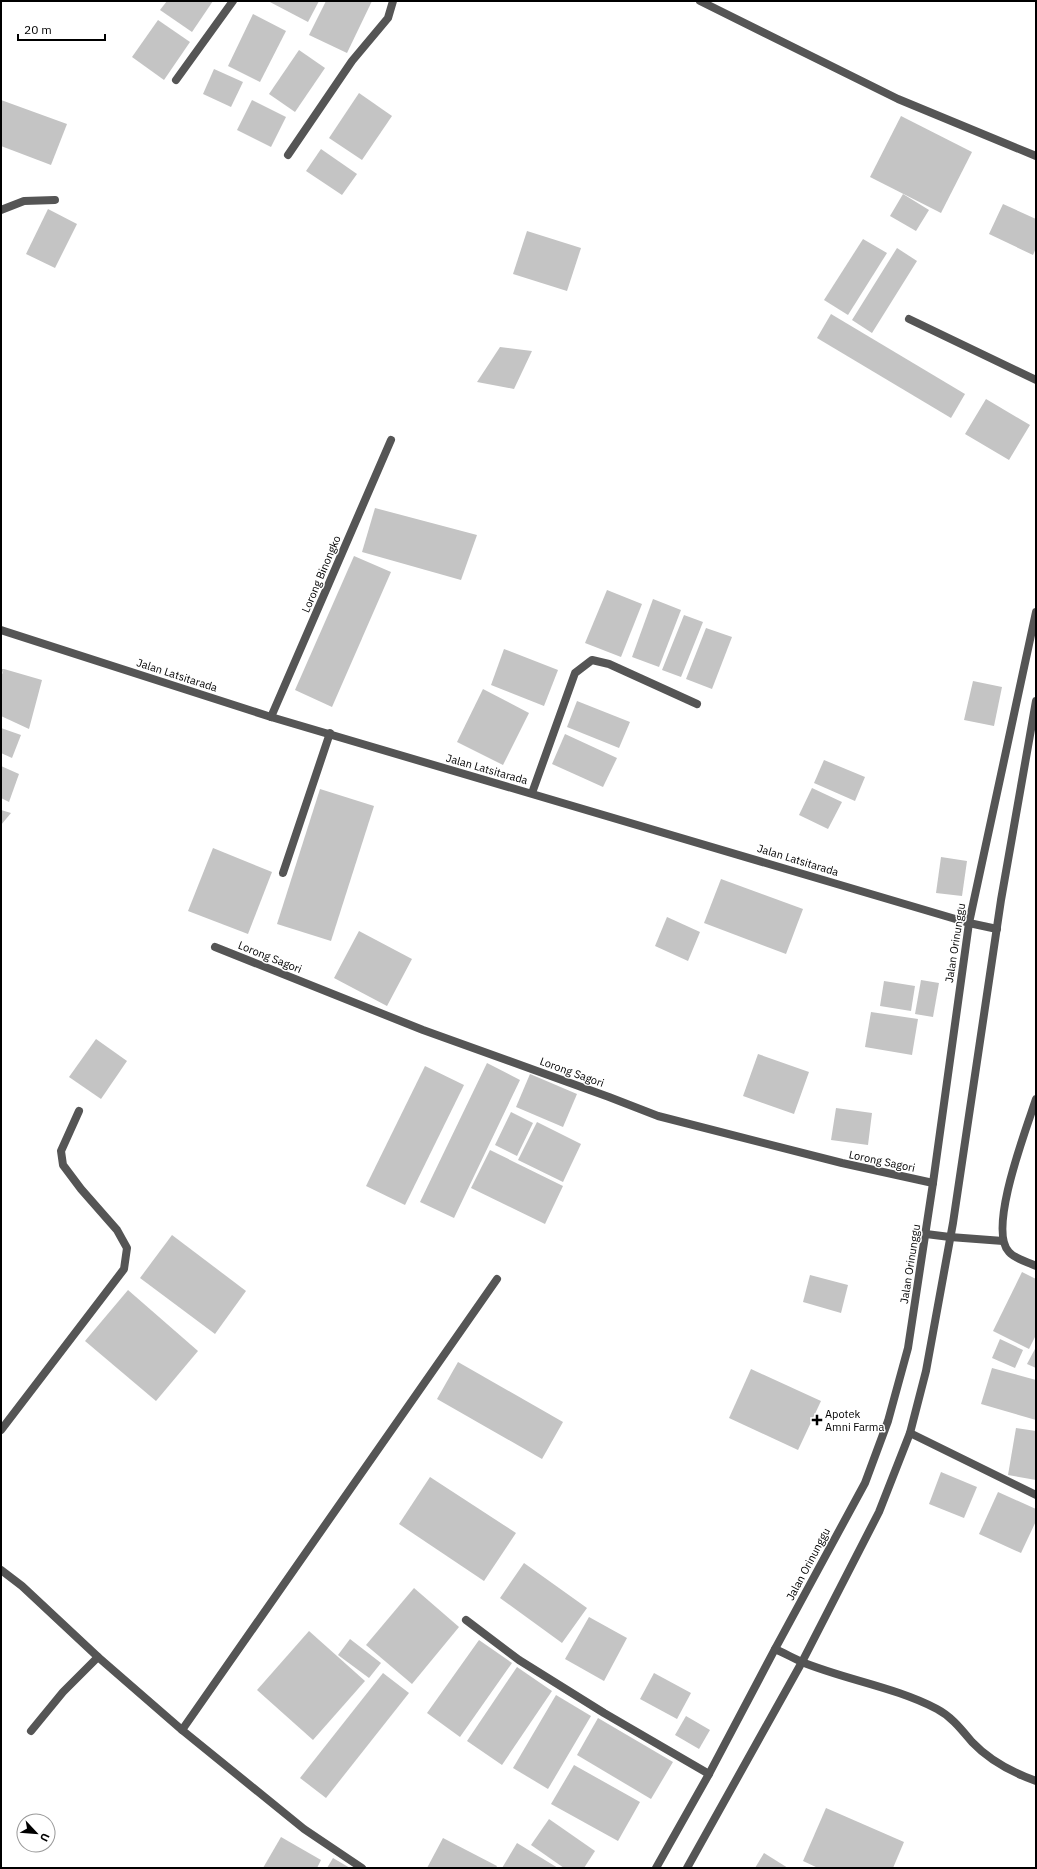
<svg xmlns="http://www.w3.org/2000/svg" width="1037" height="1869" viewBox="0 0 1037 1869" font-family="'IBM Plex Sans',sans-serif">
	<rect width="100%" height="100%" fill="#fff"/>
	<g fill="#c4c4c4">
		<path d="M167 1H213L192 32 160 10Z"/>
		<path d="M268 1H319L308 22Z"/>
		<path d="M326 1H372L347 53 309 35Z"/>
		<path d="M253 14 286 31 260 82 228 66Z"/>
		<path d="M158 20 190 42 164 80 132 57Z"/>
		<path d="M299 50 325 68 295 112 269 94Z"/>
		<path d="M214 69 243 82 231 107 203 94Z"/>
		<path d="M359 93 392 116 362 160 329 138Z"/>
		<path d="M1 100 67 124 51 165 1 146Z"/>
		<path d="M252 100 286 117 271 147 237 130Z"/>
		<path d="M901 116 972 152 941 213 870 177Z"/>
		<path d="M321 149 357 174 342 195 306 171Z"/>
		<path d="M903 194 929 210 916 231 890 216Z"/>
		<path d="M1003 204 1036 219V248L1033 255 989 234Z"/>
		<path d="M48 209 77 224 55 268 26 254Z"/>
		<path d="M527 231 581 248 567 291 513 274Z"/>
		<path d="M863 239 887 253 848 315 824 300Z"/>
		<path d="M897 248 917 261 872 333 852 320Z"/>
		<path d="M831 314 965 394 951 418 817 338Z"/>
		<path d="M500 347 532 351 514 389 477 382Z"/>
		<path d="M986 399 1030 425 1009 460 965 434Z"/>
		<path d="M375 508 477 535 461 580 362 552Z"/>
		<path d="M354 556 391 572 332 707 295 690Z"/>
		<path d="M607 590 642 604 621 657 585 643Z"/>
		<path d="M653 599 681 610 659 667 632 657Z"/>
		<path d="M684 615 703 622 681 677 662 670Z"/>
		<path d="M706 628 732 637 712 689 686 679Z"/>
		<path d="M504 649 558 670 544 706 491 685Z"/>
		<path d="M1 669H4L42 680 29 729 1 716V677L4 669 1 675Z"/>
		<path d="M973 681 1002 687 994 726 964 720Z"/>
		<path d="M483 689 529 713 503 765 457 742Z"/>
		<path d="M577 701 630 722 619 748 567 727Z"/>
		<path d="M1 728 21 735 12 758 1 753Z"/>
		<path d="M565 734 617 758 603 787 552 764Z"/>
		<path d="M824 760 865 777 855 801 814 783Z"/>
		<path d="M1 766 19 774 9 802 1 798Z"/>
		<path d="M812 788 842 802 828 829 799 815Z"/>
		<path d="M320 789 374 806 331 941 277 924Z"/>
		<path d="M1 810 11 813 1 825Z"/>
		<path d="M213 848 272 872 248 934 188 911Z"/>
		<path d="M941 857 967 861 962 896 936 893Z"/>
		<path d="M721 879 803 909 786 954 704 923Z"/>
		<path d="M667 917 700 932 688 961 655 946Z"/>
		<path d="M359 931 412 959 387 1006 334 978Z"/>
		<path d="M921 980 939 983 933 1017 915 1014Z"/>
		<path d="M884 981 915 986 911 1011 880 1006Z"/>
		<path d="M871 1012 918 1019 912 1055 865 1047Z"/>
		<path d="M96 1039 127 1061 101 1099 69 1077Z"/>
		<path d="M758 1054 809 1072 794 1114 743 1096Z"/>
		<path d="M487 1063 520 1080 454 1218 420 1202Z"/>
		<path d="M425 1066 464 1085 405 1205 366 1186Z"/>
		<path d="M530 1074 577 1094 563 1127 516 1107Z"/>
		<path d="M836 1108 872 1113 868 1145 831 1140Z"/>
		<path d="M511 1112 533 1123 517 1156 495 1145Z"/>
		<path d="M537 1122 581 1144 563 1182 518 1160Z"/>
		<path d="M490 1150 563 1186 545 1224 471 1188Z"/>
		<path d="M172 1235 246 1291 215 1334 140 1278Z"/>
		<path d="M1022 1272 1036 1279V1335L1029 1349 993 1331Z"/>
		<path d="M810 1275 848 1285 841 1313 803 1302Z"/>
		<path d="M128 1290 198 1351 156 1401 85 1341Z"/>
		<path d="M1000 1339 1023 1350 1015 1368 992 1358Z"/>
		<path d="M1036 1347V1368L1027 1364Z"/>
		<path d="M458 1362 563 1422 542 1459 437 1399Z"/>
		<path d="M992 1368 1036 1380V1420L981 1404Z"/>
		<path d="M751 1369 821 1401 798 1450 729 1418Z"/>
		<path d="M1016 1428 1036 1431V1480L1008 1475Z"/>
		<path d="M941 1472 977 1487 964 1518 929 1504Z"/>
		<path d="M430 1477 516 1533 484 1581 399 1524Z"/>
		<path d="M998 1492 1036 1509V1521L1021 1553 979 1534Z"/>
		<path d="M524 1563 587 1608 562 1643 500 1598Z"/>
		<path d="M414 1588 459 1627 412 1684 366 1645Z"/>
		<path d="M589 1617 627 1638 604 1681 565 1659Z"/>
		<path d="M309 1631 365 1681 313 1740 257 1690Z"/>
		<path d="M350 1639 381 1663 369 1678 338 1655Z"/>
		<path d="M479 1640 512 1663 460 1737 427 1713Z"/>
		<path d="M517 1667 552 1691 502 1765 467 1741Z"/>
		<path d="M383 1673 409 1693 326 1798 300 1778Z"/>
		<path d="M654 1673 691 1693 677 1719 640 1699Z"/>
		<path d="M556 1695 591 1716 548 1789 513 1768Z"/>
		<path d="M686 1716 710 1730 699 1749 675 1735Z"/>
		<path d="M598 1718 673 1762 651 1799 577 1755Z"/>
		<path d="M574 1765 640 1802 618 1841 551 1804Z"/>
		<path d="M826 1808 904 1842 893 1868H818L803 1861Z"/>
		<path d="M549 1819 595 1851 584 1868H564L531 1845Z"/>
		<path d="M281 1837 321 1860 317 1868H263Z"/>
		<path d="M443 1838 497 1866 496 1868H427Z"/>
		<path d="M517 1843 558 1868H502Z"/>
		<path d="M764 1853 788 1868H755Z"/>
		<path d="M333 1858 350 1868H327Z"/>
	</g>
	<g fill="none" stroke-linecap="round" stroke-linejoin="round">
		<g stroke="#555" stroke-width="8">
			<path d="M1 210 24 201 55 200"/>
			<path d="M909 319 1036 380"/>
		</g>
		<g stroke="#555" stroke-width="8">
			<path d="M700 1 898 99 1036 156"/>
			<path d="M176 80 233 1"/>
			<path d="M288 155 352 61 388 18 393 1"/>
			<path d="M1 630 271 717 969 923 997 929"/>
			<path d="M271 717 391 440"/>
			<path d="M532 793 575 673 592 660 609 664 697 704"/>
			<path d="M283 873 330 733"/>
			<path d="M215 947 423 1030 609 1097 658 1116 842 1163 933 1183"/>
			<path d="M1036 1099C1027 1127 987 1230 1009 1252 1015 1259 1028 1262 1036 1266"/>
			<path d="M950 1237 1003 1241"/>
			<path d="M1 1430 124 1269 127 1248 117 1230 81 1189 63 1165 61 1151 79 1111"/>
			<path d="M910 1433 1036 1495"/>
			<path d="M1 1570 22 1586 98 1657 182 1730 304 1829 362 1868"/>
			<path d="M466 1620 519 1660 604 1713 709 1774"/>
			<path d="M775 1649C784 1653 793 1658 802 1662 846 1680 895 1687 937 1709 952 1717 961 1729 972 1742 990 1761 1011 1772 1036 1781"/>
			<path d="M182 1730 497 1279"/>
			<path d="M31 1731 63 1692 98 1657"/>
		</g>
		<g stroke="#555" stroke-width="8">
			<path d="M926 1234 950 1237"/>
			<path d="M656 1868 709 1774 775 1649 865 1483 888 1421 908 1348 933 1183 969 923 1036 612"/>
			<path d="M687 1868 802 1662 879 1512 910 1433 926 1371 953 1223 1001 900 1036 701"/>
		</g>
	</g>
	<path fill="#000" stroke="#fff" stroke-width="1.5" d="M815 1414h4v4h4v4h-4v4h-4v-4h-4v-4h4z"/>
	<g text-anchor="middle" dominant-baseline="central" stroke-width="3" stroke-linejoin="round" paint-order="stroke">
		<g font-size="11" fill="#000" stroke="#fff">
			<text transform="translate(321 574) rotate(-67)">Lorong Binongko</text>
			<text transform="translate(177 675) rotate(18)">Jalan Latsitarada</text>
			<text transform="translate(487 769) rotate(16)">Jalan Latsitarada</text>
			<text transform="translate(798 860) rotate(17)">Jalan Latsitarada</text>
			<text transform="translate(955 943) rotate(-81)">Jalan Orinunggu</text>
			<text transform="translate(270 957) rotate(22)">Lorong Sagori</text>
			<text transform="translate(572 1072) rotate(20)">Lorong Sagori</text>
			<text transform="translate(882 1161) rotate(12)">Lorong Sagori</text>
			<text transform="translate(910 1264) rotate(-81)">Jalan Orinunggu</text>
			<text transform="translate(808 1564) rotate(-62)">Jalan Orinunggu</text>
		</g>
		<g font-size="11" fill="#000" stroke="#fff" text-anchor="start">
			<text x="825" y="1414">Apotek<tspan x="825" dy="13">Amni Farma</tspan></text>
		</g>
	</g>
	<rect width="1037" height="1869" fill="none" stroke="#000000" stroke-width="4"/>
	<g transform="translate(36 1833) rotate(116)"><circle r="19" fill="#ffffff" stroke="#999999"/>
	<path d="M0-3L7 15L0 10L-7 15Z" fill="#000000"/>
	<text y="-6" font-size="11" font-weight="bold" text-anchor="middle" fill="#000000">U</text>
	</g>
	<path d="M18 34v6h87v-6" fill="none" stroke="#000000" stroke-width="2"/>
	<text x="24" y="34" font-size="12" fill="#000000" stroke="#ffffff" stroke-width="3" paint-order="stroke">20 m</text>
</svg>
